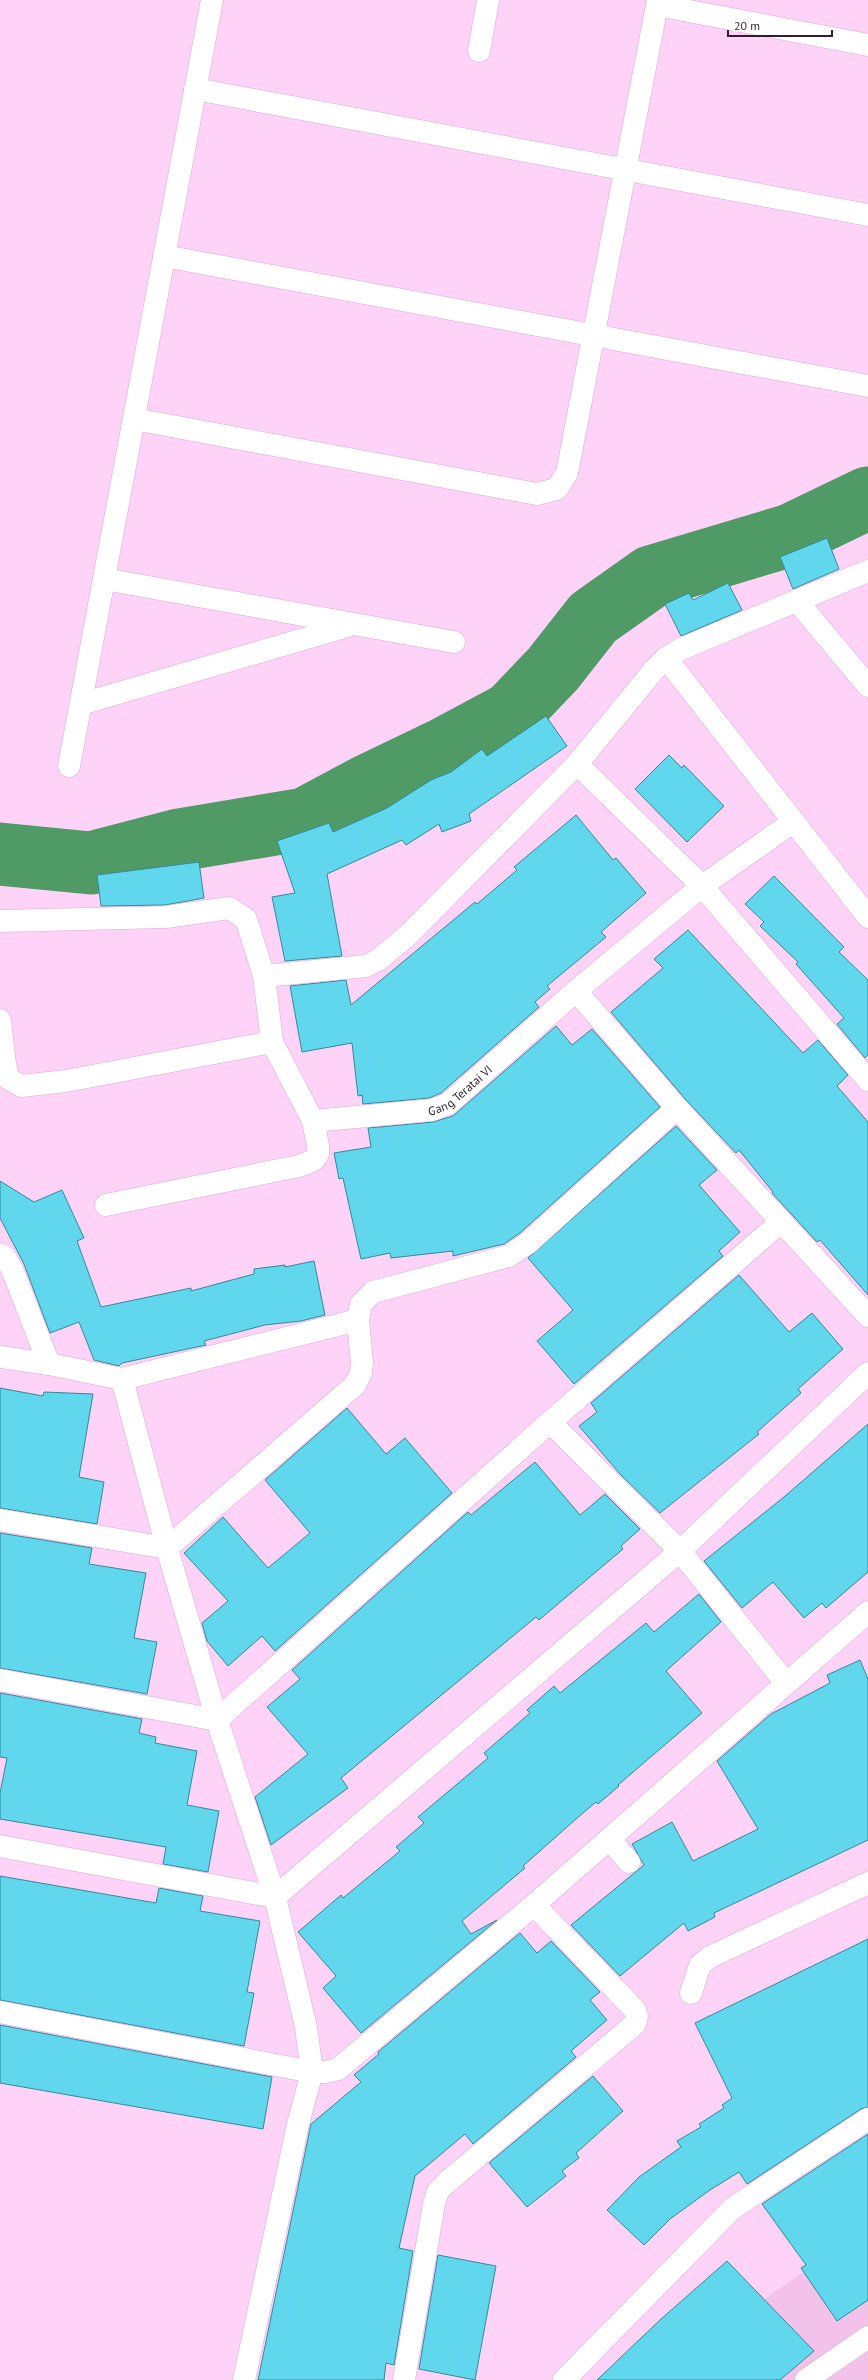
<svg xmlns="http://www.w3.org/2000/svg" width="868" height="2380" viewBox="0 0 868 2380" font-family="'PT Sans',sans-serif">
	<rect width="100%" height="100%" fill="#ffd3f8"/>
	<path fill="#f2c2ea" d="M868 2228V2380H675L767 2297Z"/>
	<g fill="none" stroke-linecap="round" stroke-linejoin="round">
		<path stroke="#4f9a65" stroke-width="63" d="M0 854 91 863 179 840 305 819 365 787 442 750 511 713 553 669 593 618 651 577 791 535 868 498"/>
	</g>
	<g fill="#61d7ed" stroke="#318a9a">
		<path d="M827 538 839 569 793 589 780 557Z"/>
		<path d="M728 583 742 610 681 636 665 604 689 593 693 600Z"/>
		<path d="M546 716 567 746 469 814 471 821 442 832 439 824 406 845 402 840 327 874 342 956 285 961 272 897 295 893 277 841 329 823 333 832 387 808 431 780 451 772 482 749 487 756Z"/>
		<path d="M669 755 682 768 684 765 724 806 687 842 635 789Z"/>
		<path d="M576 815 613 860 616 858 646 893 601 932 606 937 547 986 550 989 535 1002 539 1007 441 1093 429 1098 363 1104 362 1095 358 1096 352 1043 302 1052 290 986 346 980 351 1005 475 902 477 904 517 870 514 867Z"/>
		<path d="M199 862 204 898 165 905 101 906 97 875Z"/>
		<path d="M774 876 844 947 839 952 868 980V1055L865 1058 837 1024 844 1018 796 964 798 962 760 926 764 922 745 904Z"/>
		<path d="M688 930 803 1053 818 1040 848 1075 837 1086 868 1122V1295L820 1240 817 1242 772 1193 773 1192 739 1150 736 1153 686 1100 611 1012 663 968 654 959Z"/>
		<path d="M556 1026 572 1045 592 1029 660 1107 520 1233 504 1244 453 1256V1251L391 1258 390 1253 361 1259 343 1178 339 1179 334 1153 371 1147 368 1128 433 1122 453 1116Z"/>
		<path d="M676 1126 717 1170 699 1185 740 1232 719 1251 723 1256 574 1384 537 1341 573 1310 528 1258Z"/>
		<path d="M0 1181 34 1202 62 1190 84 1238 77 1241 101 1307 191 1288V1291L254 1274V1269L285 1265V1267L314 1261 325 1315 301 1321 265 1325 204 1341 206 1345 122 1363 119 1366 94 1360 79 1322 50 1333 24 1264 0 1218Z"/>
		<path d="M739 1275 789 1332 812 1313 843 1349 798 1389 801 1393 757 1432 759 1434 660 1513 620 1474 579 1426 597 1412 591 1403Z"/>
		<path d="M0 1388 43 1396 44 1392 93 1394 79 1477 104 1482 97 1524 0 1508Z"/>
		<path d="M347 1408 386 1454 405 1438 452 1493 275 1651 262 1636 228 1666 207 1641 202 1623 228 1601 184 1553 223 1517 268 1568 310 1533 265 1480Z"/>
		<path d="M868 1424V1572L826 1608 822 1603 804 1618 773 1582 742 1608 704 1561 784 1497Z"/>
		<path d="M535 1462 580 1515 605 1494 640 1529 621 1546 623 1549 539 1620 536 1617 341 1778 348 1788 271 1845 255 1797 308 1754 267 1707 300 1679 292 1670 468 1512 471 1515Z"/>
		<path d="M0 1533 92 1548 89 1564 146 1573 134 1638 157 1642 147 1694 0 1668Z"/>
		<path d="M699 1594 721 1622 666 1671 702 1713 618 1785 619 1786 598 1804 596 1802 576 1819 523 1866 525 1868 462 1921 471 1934 497 1920 361 2033 323 1988 336 1976 298 1932 341 1895 343 1898 400 1851 396 1847 424 1823 418 1817 488 1758 484 1753 530 1713 527 1710 554 1686 560 1693 646 1623 654 1632Z"/>
		<path d="M860 1660 868 1679V1840L714 1913 715 1917 688 1931 684 1923 620 1976 571 1925 644 1865 632 1844 672 1822 693 1861 758 1829 717 1761 771 1714 830 1683 827 1675Z"/>
		<path d="M0 1693 142 1719 139 1733 156 1737 155 1743 197 1751 187 1805 219 1811 208 1872 163 1864 166 1847 0 1819V1793L7 1758 0 1757Z"/>
		<path d="M0 1876 156 1903 159 1888 203 1896 200 1911 260 1921 247 1992 254 1993 244 2046 0 2000Z"/>
		<path d="M520 1933 537 1953 551 1941 600 1992 590 2000 607 2020 571 2051 576 2057 473 2144 465 2134 415 2176 399 2248 413 2251 394 2365 386 2363 384 2380H258L311 2124 361 2082 354 2075 379 2054 378 2052Z"/>
		<path d="M868 1939V2107L861 2109 747 2184 739 2172 710 2190 670 2219 644 2245 607 2210 639 2177 681 2147 677 2141 701 2127 699 2124 724 2108 722 2105 732 2098 695 2023Z"/>
		<path d="M0 2025 272 2077 263 2129 0 2083Z"/>
		<path d="M593 2076 623 2111 576 2153 579 2158 562 2171 566 2176 527 2207 489 2163Z"/>
		<path d="M868 2134V2300L837 2321 801 2268 806 2265 762 2204Z"/>
		<path d="M438 2255 496 2266 475 2380 419 2369Z"/>
		<path d="M727 2261 814 2351 780 2380H597L660 2320Z"/>
	</g>
	<g fill="none" stroke-linecap="round" stroke-linejoin="round">
		<g stroke="#dca7d4" stroke-width="23">
			<g id="minor">
				<path d="M657 5 868 45"/>
				<path d="M479 51 488 0"/>
				<path d="M195 89 868 215"/>
				<path d="M164 256 868 386"/>
				<path d="M134 419 537 494 557 489 567 473 658 0"/>
				<path d="M104 579 454 642"/>
				<path d="M797 601 868 686"/>
				<path d="M666 658 868 917"/>
				<path d="M81 704 348 626"/>
				<path d="M577 764 702 886 868 1080"/>
				<path d="M69 766 212 0"/>
				<path d="M0 921 166 917 229 908 246 919 264 976 272 1042 313 1121 318 1145V1154L314 1160 299 1166 106 1205"/>
				<path d="M264 976 366 966 378 960 407 936 577 764 654 670 666 658 681 649 868 571"/>
				<path d="M576 991 677 1108 868 1316"/>
				<path d="M0 1020 5 1064 9 1079 21 1086 66 1081 272 1042"/>
				<path id="s1" d="M313 1121 432 1110 448 1104 576 991 702 886 793 822"/>
				<path d="M0 1254 5 1257 12 1269 49 1364"/>
				<path d="M0 1357 49 1364 122 1379 358 1320"/>
				<path d="M122 1379 167 1548 217 1720 275 1897 306 2027 312 2072 298 2124 244 2380"/>
				<path d="M550 1422 680 1551 786 1683"/>
				<path d="M0 1520 167 1548 355 1385 361 1373 362 1362 358 1320 361 1304 373 1292 509 1256 528 1243 677 1108"/>
				<path d="M0 1680 217 1720 550 1422 781 1222"/>
				<path d="M609 1839 629 1862"/>
				<path d="M0 1846 275 1897 680 1551 868 1373"/>
				<path d="M691 1993 700 1965 710 1957 868 1883"/>
				<path d="M0 2012 312 2072H325L338 2069 534 1905 868 1612"/>
				<path d="M404 2380 434 2204 438 2191 446 2183 635 2024 637 2016 635 2010 534 1905"/>
				<path d="M564 2380 733 2208 868 2119"/>
				<path d="M806 2380 868 2337"/>
			</g>
		</g>
		<use href="#minor" stroke="#fff" stroke-width="22"/>
	</g>
	<g text-anchor="middle" dominant-baseline="central" stroke-width="3" stroke-linejoin="round" paint-order="stroke">
		<g font-size="12" fill="#311d2e" stroke="#fff">
			<text stroke="none"><textPath href="#s1" startOffset="154">Gang Teratai VI</textPath></text>
		</g>
	</g>
	<path d="M728 30v6h104v-6" fill="none" stroke="#311d2e" stroke-width="2"/>
	<text x="734" y="30" font-size="12" fill="#311d2e" stroke="#ffffff" stroke-width="3" paint-order="stroke">20 m</text>
</svg>
